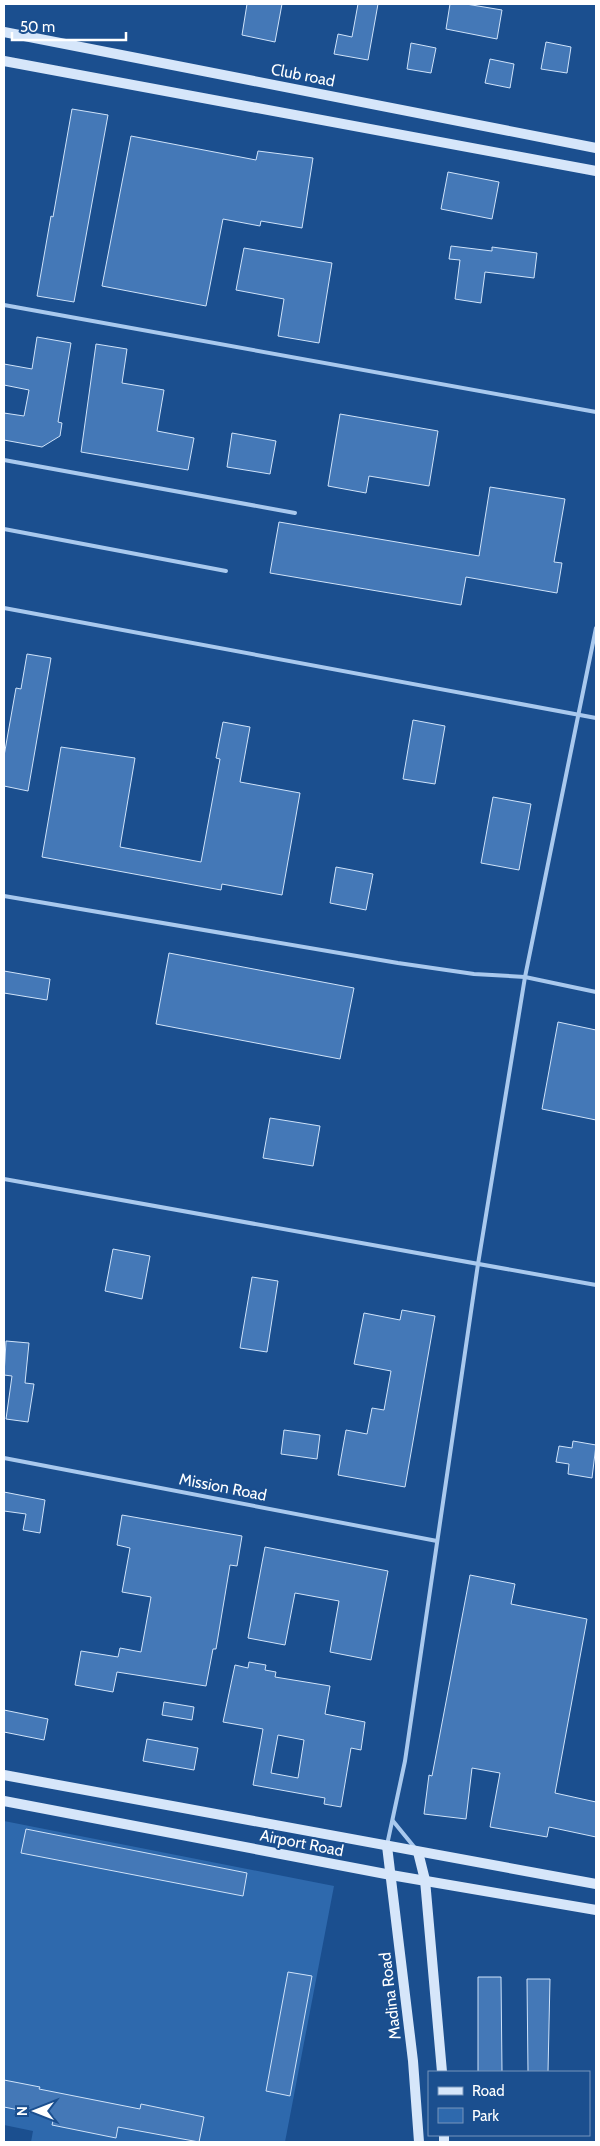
<svg xmlns="http://www.w3.org/2000/svg" width="600" height="2146" viewBox="0 0 600 2146" font-family="Cabin,sans-serif">
	<rect width="100%" height="100%" fill="#1b4f8f"/>
	<path fill="#2e69ad" d="M4 1821 334 1886 285 2142H31L33 2131 4 2125Z"/>
	<g fill="#4478b7" stroke="#cfe3fa" fill-rule="evenodd">
		<path d="M247 4H282L275 42 242 35Z"/>
		<path d="M358 4H378L368 60 334 54 338 34 352 37Z"/>
		<path d="M450 4H466L502 10 497 39 446 29Z"/>
		<path d="M546 42 571 47 567 73 541 69Z"/>
		<path d="M411 43 436 48 431 73 407 69Z"/>
		<path d="M490 59 514 64 510 88 485 83Z"/>
		<path d="M72 109 108 115 74 302 37 296 51 216 53 217Z"/>
		<path d="M131 136 256 160 258 151 313 158 302 228 261 221 260 226 223 219 206 306 102 286Z"/>
		<path d="M448 172 499 182 492 219 441 209Z"/>
		<path d="M451 246 492 251V247L537 253 534 278 485 272 481 303 455 299 460 260 449 259Z"/>
		<path d="M244 248 332 263 319 343 278 336 284 299 236 290Z"/>
		<path d="M37 337 71 343 58 422 62 423 60 436 42 447 4 440V413L24 416 29 390 4 385V364L32 369Z"/>
		<path d="M96 344 127 349 122 383 164 390 157 431 194 438 188 470 81 452Z"/>
		<path d="M340 414 438 431 429 486 369 476 366 493 328 486Z"/>
		<path d="M232 433 276 441 270 474 227 467Z"/>
		<path d="M490 487 565 499 554 562 562 563 557 593 466 577 461 605 270 573 279 522 479 556Z"/>
		<path d="M27 654 51 658 28 791 4 786V756L16 688 21 689Z"/>
		<path d="M413 720 445 726 435 784 403 779Z"/>
		<path d="M223 722 250 727 240 782 300 793 282 895 222 884 221 890 42 857 61 747 135 758 120 847 201 862 220 759 216 758Z"/>
		<path d="M493 797 531 804 519 870 481 863Z"/>
		<path d="M336 867 373 874 366 910 330 903Z"/>
		<path d="M169 953 354 988 340 1059 156 1024Z"/>
		<path d="M4 971 50 979 47 1000 4 993Z"/>
		<path d="M558 1022 596 1030V1120L542 1109Z"/>
		<path d="M270 1118 320 1126 313 1166 263 1158Z"/>
		<path d="M113 1249 150 1256 142 1299 105 1291Z"/>
		<path d="M252 1277 278 1281 267 1352 240 1348Z"/>
		<path d="M402 1310 435 1316 405 1487 338 1475 346 1430 367 1434 372 1408 384 1410 391 1371 354 1364 364 1313 400 1320Z"/>
		<path d="M6 1341 29 1343 25 1383 34 1384 28 1422 6 1419 12 1376 4 1375Z"/>
		<path d="M284 1430 320 1435 317 1459 281 1454Z"/>
		<path d="M573 1441 596 1445 592 1478 568 1474 569 1464 556 1462 559 1446 572 1448Z"/>
		<path d="M4 1492 45 1500 40 1533 23 1530 26 1514 4 1511Z"/>
		<path d="M122 1515 242 1536 237 1566 230 1565 216 1649H213L206 1686 117 1672 113 1692 75 1685 81 1651 118 1657 120 1648 141 1652 151 1597 122 1592 130 1548 117 1545Z"/>
		<path d="M265 1547 388 1571 371 1660 330 1652 339 1601 295 1593 285 1645 248 1638Z"/>
		<path d="M470 1575 515 1584 511 1604 587 1619 555 1793 596 1802V1837L549 1827 547 1837 490 1827 500 1773 472 1768 466 1819 424 1814 429 1775 432 1776Z"/>
		<path d="M249 1662 266 1665 265 1670 276 1672 275 1677 330 1686 325 1714 365 1722 361 1750 351 1748 341 1807 324 1804 325 1798 253 1785 263 1729 223 1722 235 1665 248 1668ZM278 1735 304 1740 298 1778 271 1773Z"/>
		<path d="M164 1702 194 1707 192 1720 162 1715Z"/>
		<path d="M4 1710 48 1719 44 1740 4 1732Z"/>
		<path d="M147 1739 198 1748 194 1770 143 1761Z"/>
		<path d="M26 1829 247 1873 243 1896 21 1853Z"/>
		<path d="M288 1972 312 1976 290 2096 266 2091Z"/>
		<path d="M478 1977H501L502 2072H478Z"/>
		<path d="M527 1979H550L548 2072H528Z"/>
		<path d="M4 2080 40 2087 39 2089 140 2109 141 2104 204 2117 199 2142 118 2127 116 2138 52 2125 54 2117 4 2107Z"/>
	</g>
	<g fill="none" stroke-linecap="round" stroke-linejoin="round">
		<g stroke="#a9c9ee" stroke-width="4">
			<path d="M4 305 596 412"/>
			<path d="M4 460 295 513"/>
			<path d="M4 529 226 571"/>
			<path d="M4 608 596 718"/>
			<path d="M4 896 398 963 474 974 525 977 596 992"/>
			<path d="M4 1179 596 1285"/>
			<path d="M4 1458 437 1541"/>
			<path d="M393 1821 415 1848"/>
			<path d="M387 1845 405 1761 478 1264 525 977 596 628"/>
		</g>
		<g stroke="#d6e6fa" stroke-width="10">
			<path d="M4 32 596 148"/>
			<path d="M4 61 596 171"/>
			<path d="M4 1775 596 1884"/>
			<path d="M4 1801 391 1875 596 1910"/>
			<path d="M387 1846 413 2061 419 2142"/>
			<path d="M418 1852 425 1880 442 2072"/>
			<path d="M444 2135V2142"/>
		</g>
	</g>
	<g text-anchor="middle" dominant-baseline="central" stroke-width="4" stroke-linejoin="round" paint-order="stroke">
		<g font-size="16" fill="#fff" stroke="#1b4f8f">
			<text transform="translate(303 75) rotate(11)">Club road</text>
			<text transform="translate(223 1487) rotate(11)">Mission Road</text>
			<text transform="translate(302 1843) rotate(11)">Airport Road</text>
			<text transform="translate(390 1996) rotate(-97)">Madina Road</text>
		</g>
	</g>
	<rect width="600" height="2146" fill="none" stroke="#ffffff" stroke-width="10"/>
	<rect x="428" y="2071" width="162" height="65" fill="#1b4f8f" stroke="#7695bc"/>
	<rect x="438" y="2087" width="25" height="8" fill="#d6e6fa" stroke="#7695bc"/>
	<text x="472" y="2096" font-size="15" fill="#ffffff">Road</text>
	<rect x="438" y="2108" width="25" height="15" fill="#2e69ad" stroke="#7695bc"/>
	<text x="472" y="2121" font-size="15" fill="#ffffff">Park</text>
	<g transform="translate(35 2111) rotate(270)" stroke="#1b4f8f" stroke-width="4" paint-order="stroke">
	<path d="M0-4L9 19L0 12L-9 19Z" fill="#ffffff"/>
	<text y="-8" font-size="14" font-weight="bold" text-anchor="middle" fill="#ffffff">N</text>
	</g>
	<path d="M12 32v8h114v-8" fill="none" stroke="#ffffff" stroke-width="2.5"/>
	<text x="20" y="32" font-size="15" fill="#ffffff" stroke="#1b4f8f" stroke-width="4" paint-order="stroke">50 m</text>
</svg>
